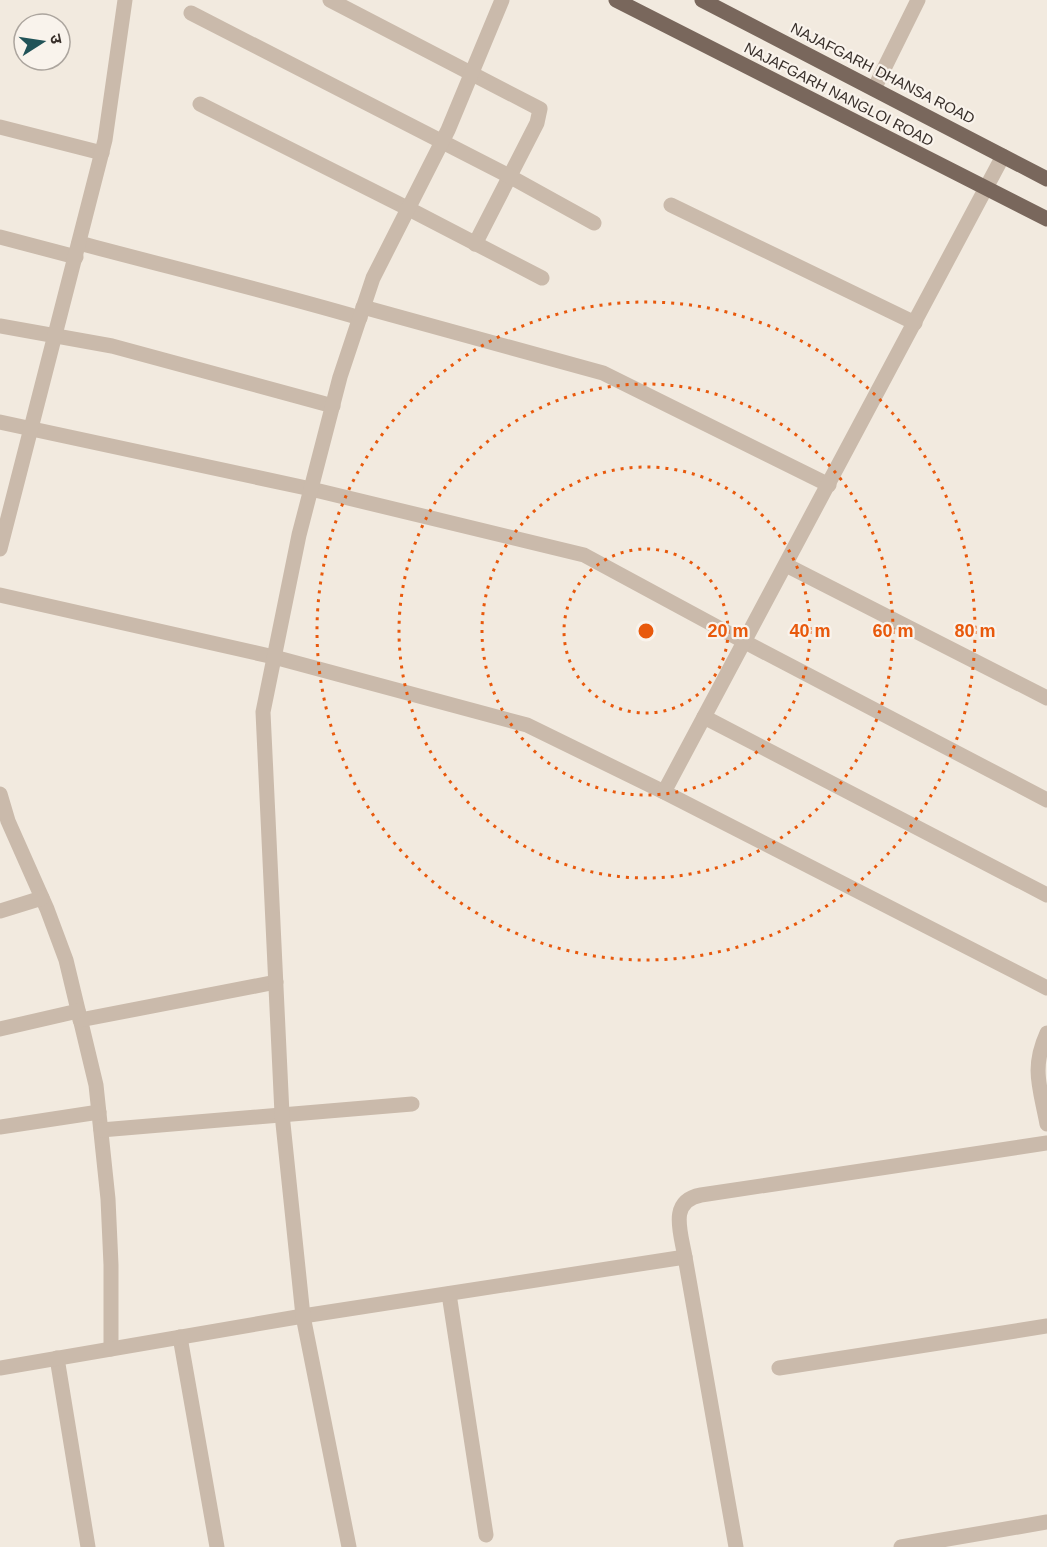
<svg xmlns="http://www.w3.org/2000/svg" width="1047" height="1547" viewBox="0 0 1047 1547" font-family="Arial,'Noto Sans Devanagari',sans-serif">
	<rect width="100%" height="100%" fill="#f2eadf"/>
	<g fill="none" stroke-linecap="round" stroke-linejoin="round">
		<g stroke="#cabaab" stroke-width="15">
			<path d="M330 0 540 109 537 123 475 244"/>
			<path d="M191 13 509 176 594 223"/>
			<path d="M874 89 918 0"/>
			<path d="M200 104 409 209 542 278"/>
			<path d="M0 127 102 153"/>
			<path d="M671 205 915 323"/>
			<path d="M0 237 76 257"/>
			<path d="M79 243C173 268 267 291 360 318"/>
			<path d="M363 307 603 373 829 485"/>
			<path d="M0 326 112 346 333 406"/>
			<path d="M0 422 311 489 584 555 745 642 1047 800"/>
			<path d="M0 549 105 140 125 0"/>
			<path d="M786 565 1047 698"/>
			<path d="M0 595 274 657 527 725 664 792 1047 988"/>
			<path d="M704 717 1047 895"/>
			<path d="M664 792 1003 156"/>
			<path d="M0 794 8 821 47 909 66 960 96 1085 108 1199 111 1265V1349"/>
			<path d="M0 911 42 898"/>
			<path d="M80 1020 276 982"/>
			<path d="M0 1029 78 1011"/>
			<path d="M1047 1033C1031 1068 1040 1087 1047 1124"/>
			<path d="M0 1127 99 1112"/>
			<path d="M101 1130 412 1104"/>
			<path d="M449 1294 486 1535"/>
			<path d="M180 1337 217 1547"/>
			<path d="M57 1358 88 1547"/>
			<path d="M0 1368 303 1316 685 1257"/>
			<path d="M779 1368 1047 1326"/>
			<path d="M349 1547 303 1316 282 1114 263 712 299 535 340 377 373 278 448 130 502 0"/>
			<path d="M736 1547 685 1257C681 1233 668 1201 701 1195L1047 1143"/>
			<path d="M901 1547 1047 1522"/>
		</g>
		<g stroke="#79675c" stroke-width="15">
			<path d="M616 0 1047 219"/>
			<path d="M702 0 1047 179"/>
		</g>
	</g>
	<g fill="none" stroke="#e8590c" stroke-width="3" stroke-dasharray="3 6">
		<circle cx="646" cy="631" r="82"/>
		<circle cx="646" cy="631" r="164"/>
		<circle cx="646" cy="631" r="247"/>
		<circle cx="646" cy="631" r="329"/>
	</g>
	<g text-anchor="middle" dominant-baseline="central" stroke-width="4.5" stroke-linejoin="round" paint-order="stroke">
		<g font-size="15" fill="#382f2a" stroke="#f9f3ec">
			<text transform="translate(883 73) rotate(27)">NAJAFGARH DHANSA ROAD</text>
			<text transform="translate(839 94) rotate(27)">NAJAFGARH NANGLOI ROAD</text>
		</g>
	</g>
	<circle cx="646" cy="631" r="9" fill="#e8590c" stroke="#f9f3ec" stroke-width="3"/>
	<g font-size="18" text-anchor="middle" font-weight="bold" fill="#e8590c" stroke="#f9f3ec" stroke-width="4.5" stroke-linejoin="round" paint-order="stroke">
		<text x="728" y="637">20 m</text>
		<text x="810" y="637">40 m</text>
		<text x="893" y="637">60 m</text>
		<text x="975" y="637">80 m</text>
	</g>
	<g transform="translate(42 42) rotate(78)"><circle r="28" fill="#f9f3ec" stroke="#aca59e" stroke-width="1.5"/>
	<path d="M0-4.5L10 22L0 15L-10 22Z" fill="#215358"/>
	<text y="-9" font-size="16" font-weight="bold" text-anchor="middle" fill="#382f2a">उ</text>
	</g>
</svg>
